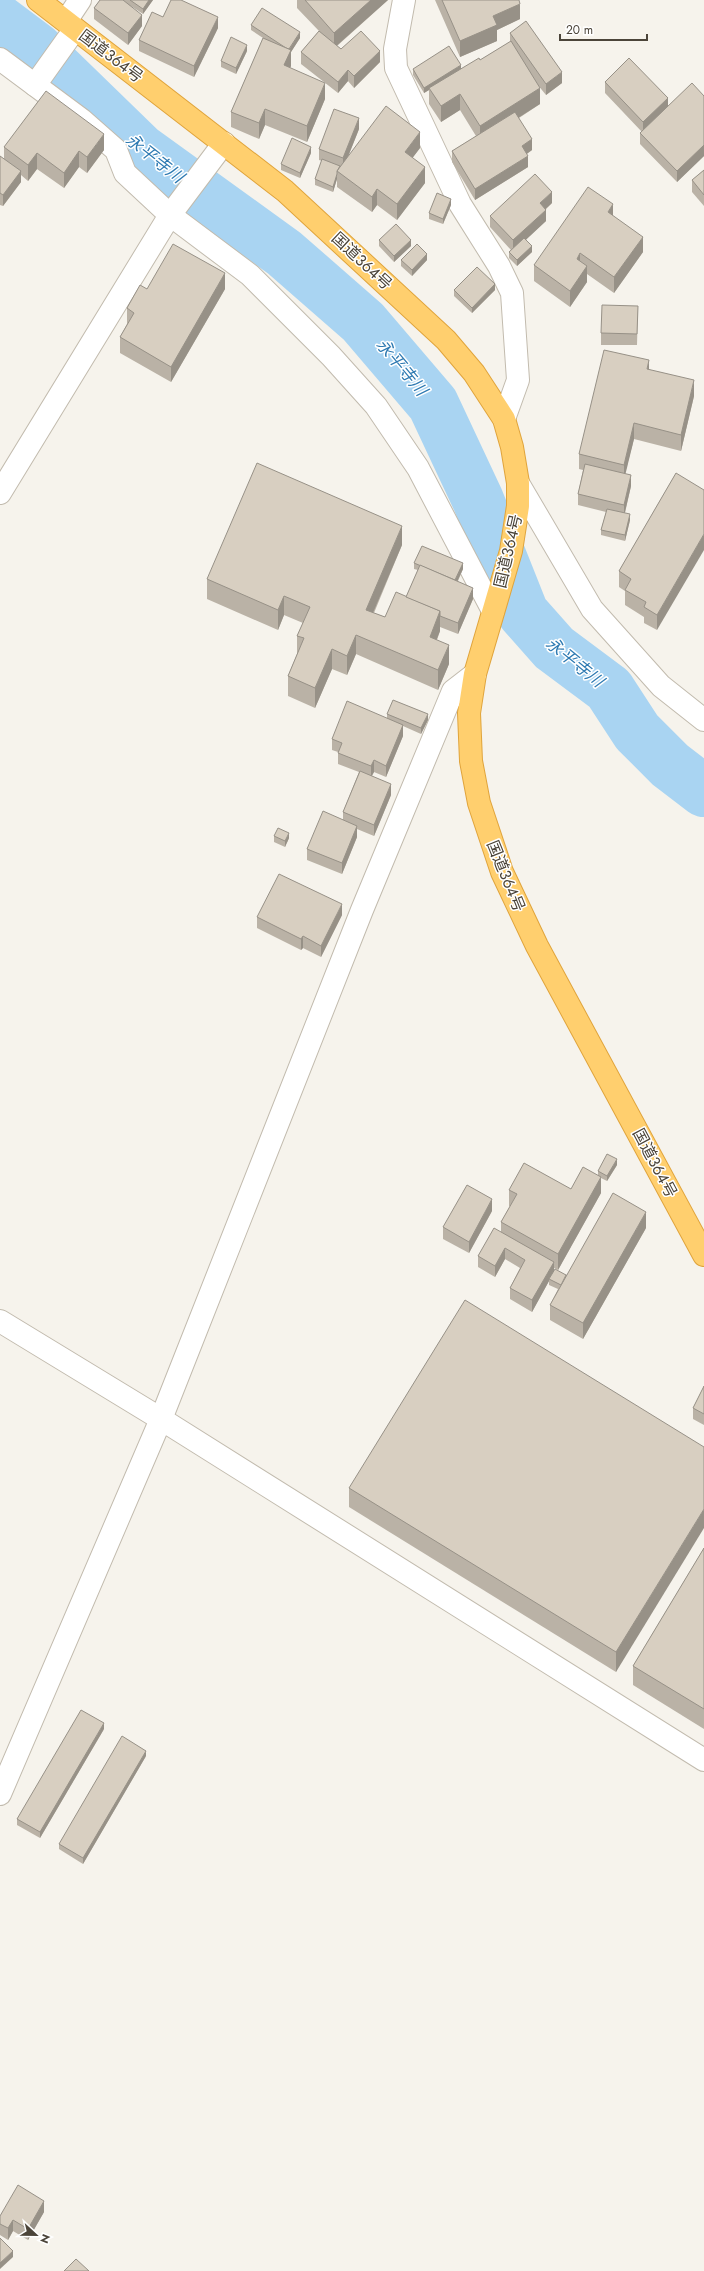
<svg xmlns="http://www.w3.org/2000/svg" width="704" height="2271" viewBox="0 0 704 2271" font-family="Jost,'Noto Sans JP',sans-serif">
	<rect width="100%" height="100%" fill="#f6f3ec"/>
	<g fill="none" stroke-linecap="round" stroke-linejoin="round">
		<path stroke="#a9d4f2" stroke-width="52" d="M0 21 36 48 140 149 284 253 363 322 433 404 478 500 523 613 554 648 609 689 637 732 670 765 704 791"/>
		<g stroke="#c2bbae" stroke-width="24">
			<g id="street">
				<path d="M404 0 395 49 396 68 460 204 499 266 512 293 518 380 504 419"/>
				<path d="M66 21 80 0"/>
				<path d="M0 59 82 120 116 150 125 173 170 215 250 275 331 356 376 406 418 468 493 611"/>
				<path d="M35 85 75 29"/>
				<path d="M518 483 592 609 661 686 704 720"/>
				<path d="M0 493 170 215 224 143"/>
				<path d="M0 1321 161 1419 704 1760"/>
				<path d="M0 1794 161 1419 362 910 453 691 475 674"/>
			</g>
		</g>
		<g stroke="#e0a43c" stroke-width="24">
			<path id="highway" d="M38 0 285 191 446 340 474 373 504 419 512 447 518 483V506L511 551 475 674 469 713 471 761 479 803 502 872 537 946 704 1255"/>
		</g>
		<use href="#street" stroke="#fff" stroke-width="22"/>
		<use href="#highway" stroke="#ffcf6e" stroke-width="22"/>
	</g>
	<g fill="#bab2a6">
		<path d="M100 0H153L143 14 131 6 142 26 128 45 94 19V8Z"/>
		<path d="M297 0H388L337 46 341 49 380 62 354 88 348 81 338 93 301 64V52L319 31 297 8Z"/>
		<path d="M435 0H519L520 19 497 30V41L460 57Z"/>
		<path d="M163 17 218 28 194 77 139 51V40Z"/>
		<path d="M251 25 300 38 291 52V66L290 68 325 99 307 142 265 125 259 139 231 127V112L263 38 251 30Z"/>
		<path d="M510 33 562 83 546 95 537 84 540 104 519 118 532 150 527 154 528 167 475 200 452 162V151L476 136 460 110 441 122 429 104V90L424 93 413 75V69H461L480 60 510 42Z"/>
		<path d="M247 51 236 74 221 67V61Z"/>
		<path d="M605 82 668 106 704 96V156L677 182 640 144V133L642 132 605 93Z"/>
		<path d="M359 129 348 157 420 148 412 158 425 183 397 220 377 205 372 212 337 187V179L333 192 315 185V179L322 161 319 160V149Z"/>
		<path d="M4 147 104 150 87 173 79 167 64 188 37 169 28 181 21 175V182L3 206 0 205V156L4 159Z"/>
		<path d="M311 153 300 178 281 170V164Z"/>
		<path d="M704 170V206L692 192V180Z"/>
		<path d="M552 203 546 209V221L526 239 532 252 517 266 509 258V252L511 250 490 227V216Z"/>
		<path d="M451 205 443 224 429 219V213Z"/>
		<path d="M613 216 643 252 614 293 587 274V282L570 307 534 281V265Z"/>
		<path d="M379 240 411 246 394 262 379 246Z"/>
		<path d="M401 260H427L412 276 401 266Z"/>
		<path d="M147 289H225L171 382 120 353V337L127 324V308Z"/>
		<path d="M454 290H495L472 313 454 296Z"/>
		<path d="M638 306 637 345H601V333Z"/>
		<path d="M649 369 694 396 681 451 634 439 625 473 631 486 625 513 630 520 625 541 601 535V530L606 512 578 505V494L583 470 579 469V454Z"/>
		<path d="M676 473 657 630 644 623V617L625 605V591L619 587V571Z"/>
		<path d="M402 545 374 613 385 617 406 597 418 570 414 569V563L463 569 458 581 473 599 458 634 440 627V631L437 640 449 664 438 690 356 654 347 675 332 669 315 708 288 696V676L297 654V636L303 623 284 615 278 630 207 599V579Z"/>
		<path d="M387 714 428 720 421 734 403 726V736L386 777 374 772 372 776 391 795 374 836 357 829V837L342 874 307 860V849L343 820V812L359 772 338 764V752L332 750V739L387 718Z"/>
		<path d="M274 836 289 838 285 847 274 842Z"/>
		<path d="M342 915 321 957 303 948 301 950 257 928V917Z"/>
		<path d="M617 1165 607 1181 601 1178V1193L558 1270 554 1268V1270L566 1275 646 1228 583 1339 550 1320V1305L558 1289 549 1285V1281L532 1312 510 1299V1288L520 1268 505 1259 495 1277 478 1267V1256L501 1232V1222L510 1206H509V1190L571 1189 598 1175V1171Z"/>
		<path d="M492 1211 469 1253 443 1239V1227Z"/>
		<path d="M704 1386V1425L693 1419V1408Z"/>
		<path d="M704 1447 616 1672 349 1507V1488Z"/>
		<path d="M704 1548V1729L633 1685V1666Z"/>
		<path d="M104 1729 40 1838 17 1825V1819Z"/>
		<path d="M146 1756 83 1864 59 1849V1844Z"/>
		<path d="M44 2212 28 2240 13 2231 8 2240 0 2235V2216Z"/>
	</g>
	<g fill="#979187">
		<path d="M149 0H153L143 14V9Z"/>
		<path d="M371 0H388L334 48V33Z"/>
		<path d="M520 4V19L497 30V41L460 57V41L493 16Z"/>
		<path d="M142 15V26L128 45V33Z"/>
		<path d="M218 17V28L194 77V66Z"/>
		<path d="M300 32V38L291 52V66L284 81V65L289 50Z"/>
		<path d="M247 45V51L236 74V68Z"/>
		<path d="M380 51V62L354 88V76Z"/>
		<path d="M461 65V71L429 88V90L424 93V88Z"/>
		<path d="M348 70V81L338 93V82Z"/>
		<path d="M562 72V83L546 95V84Z"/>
		<path d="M325 83V99L307 142V126Z"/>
		<path d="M540 88V104L480 142V126Z"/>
		<path d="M460 94V110L441 122V106Z"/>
		<path d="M668 98V110L643 133V122Z"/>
		<path d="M265 109V125L259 139V123Z"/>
		<path d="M359 118V129L343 169V158Z"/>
		<path d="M420 132V148L405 168V152Z"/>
		<path d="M104 134V150L87 173V157Z"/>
		<path d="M532 139V150L522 157V146Z"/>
		<path d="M704 145V156L677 182V171Z"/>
		<path d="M311 147V153L300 178V173Z"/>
		<path d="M79 151V167L64 188V173Z"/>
		<path d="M37 153V169L28 181V165Z"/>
		<path d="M528 156V167L475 200V189Z"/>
		<path d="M425 167V183L397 220V204Z"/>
		<path d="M21 171V182L3 206V195Z"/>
		<path d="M337 174V179L333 192V187Z"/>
		<path d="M377 189V205L372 212V197Z"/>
		<path d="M552 192V203L540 214V203Z"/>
		<path d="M451 199V205L443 224V219Z"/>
		<path d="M613 204V220L608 212Z"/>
		<path d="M546 210V221L513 252V240Z"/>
		<path d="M643 237V252L614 293V277Z"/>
		<path d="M411 240V246L394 262V256Z"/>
		<path d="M532 246V252L517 266V260Z"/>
		<path d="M580 253V269L577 259Z"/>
		<path d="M427 254V260L412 276V270Z"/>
		<path d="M587 266V282L570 307V291Z"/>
		<path d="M225 273V289L171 382V367Z"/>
		<path d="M495 284V290L472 313V308Z"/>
		<path d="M649 360V376L647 369Z"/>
		<path d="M694 380V396L681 451V435Z"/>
		<path d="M634 423V439L624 480V465Z"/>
		<path d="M631 475V486L624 516V505Z"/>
		<path d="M630 514V520L625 541V535Z"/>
		<path d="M402 526V545L366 629V610Z"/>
		<path d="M704 534V550L657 630V615Z"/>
		<path d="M463 563V569L455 586V580Z"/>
		<path d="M473 588V599L458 634V623Z"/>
		<path d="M284 596V615L278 630V610Z"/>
		<path d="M440 611V631L430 656V637Z"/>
		<path d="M356 635V654L347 675V656Z"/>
		<path d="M449 645V664L438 690V670Z"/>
		<path d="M332 649V669L315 708V688Z"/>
		<path d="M428 714V720L421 734V728Z"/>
		<path d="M403 725V736L386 777V766Z"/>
		<path d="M374 760V772L371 777V766Z"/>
		<path d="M391 784V795L374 836V825Z"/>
		<path d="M357 826V837L342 874V863Z"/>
		<path d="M289 833V838L285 847V841Z"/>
		<path d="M342 904V915L321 957V946Z"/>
		<path d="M303 936V948L301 950V939Z"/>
		<path d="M617 1159V1165L607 1181V1176Z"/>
		<path d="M601 1177V1193L558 1270V1254Z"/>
		<path d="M492 1199V1211L469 1253V1242Z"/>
		<path d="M646 1212V1228L583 1339V1323Z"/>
		<path d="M505 1248V1259L495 1277V1266Z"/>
		<path d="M554 1262V1273L549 1279V1281L532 1312V1300Z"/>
		<path d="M704 1509V1528L616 1672V1652Z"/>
		<path d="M104 1723V1729L40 1838V1832Z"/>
		<path d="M146 1751V1756L83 1864V1858Z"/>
		<path d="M44 2201V2212L28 2240V2229Z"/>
		<path d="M13 2220V2231L8 2240V2228Z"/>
		<path d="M13 2251V2257L0 2269V2263Z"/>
	</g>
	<g fill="#d8cfc1" stroke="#979187">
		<path d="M100 0H123L142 15 128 33 94 8Z"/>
		<path d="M130 0H149L143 9Z"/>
		<path d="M171 0H181L218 17 194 66 139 40 152 12 163 17Z"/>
		<path d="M305 0H371L334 33Z"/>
		<path d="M442 0H519L520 4 493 16 497 25 460 41Z"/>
		<path d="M262 8 300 32 289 49 286 48 251 25Z"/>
		<path d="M526 21 562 72 546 84 510 33Z"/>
		<path d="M319 31 341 49 361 31 380 51 354 76 348 70 338 82 301 52Z"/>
		<path d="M231 37 247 45 236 68 221 61Z"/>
		<path d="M263 38 291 50 284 65 325 83 307 126 265 109 259 123 231 112Z"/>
		<path d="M511 41 540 88 480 126 460 94 441 106 429 88 479 58 480 60Z"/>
		<path d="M449 46 461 65 424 88 413 69Z"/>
		<path d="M629 58 668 98 643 122 605 82Z"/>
		<path d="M692 83 704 96V145L677 171 640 133Z"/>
		<path d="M46 91 104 134 87 157 79 151 64 173 37 153 28 165 4 147Z"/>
		<path d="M386 106 420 132 405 152 425 167 397 204 377 189 372 197 337 171Z"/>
		<path d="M334 109 359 118 343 158 319 149Z"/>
		<path d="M515 112 532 139 522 146 528 156 475 189 452 151Z"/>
		<path d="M292 138 311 147 300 173 281 164Z"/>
		<path d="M0 156 21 171 3 195 0 193Z"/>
		<path d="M322 159 340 166 337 171V174L333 187 315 179Z"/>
		<path d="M704 170V195L692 180Z"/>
		<path d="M535 174 552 192 540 203 546 210 513 240 490 216Z"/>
		<path d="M588 187 613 204 608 212 643 237 614 277 580 253 577 259 587 266 570 291 534 265Z"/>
		<path d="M437 193 451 199 443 219 429 213Z"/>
		<path d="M396 224 411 240 394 256 379 240Z"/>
		<path d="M524 238 532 246 517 260 509 252Z"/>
		<path d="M173 244 225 273 171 367 120 337 134 313 127 308 140 285 147 289Z"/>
		<path d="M417 244 427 254 412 270 401 260Z"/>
		<path d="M477 267 495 284 472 308 454 290Z"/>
		<path d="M602 305 638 306 637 334 601 333Z"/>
		<path d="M604 350 649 360 647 369 694 380 681 435 634 423 624 465 579 454Z"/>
		<path d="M257 463 402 526 366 610 385 617 396 592 440 611 430 637 449 645 438 670 356 635 347 656 332 649 315 688 288 676 304 638 297 636 310 607 284 596 278 610 207 579Z"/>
		<path d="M585 464 631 475 624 505 578 494Z"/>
		<path d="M676 473 704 490V534L657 615 644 607 646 602 625 590 631 579 619 571Z"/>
		<path d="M607 509 630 514 625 535 601 530Z"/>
		<path d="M422 546 463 563 455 580 414 563Z"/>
		<path d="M420 565 473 588 458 623 440 616V611L406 597Z"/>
		<path d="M393 700 428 714 421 728 387 714Z"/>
		<path d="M347 701 403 725 386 766 374 760 371 766 338 753 342 743 332 739Z"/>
		<path d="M360 771 391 784 374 825 343 812Z"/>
		<path d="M323 811 357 826 342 863 307 849Z"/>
		<path d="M278 828 289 833 285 841 274 836Z"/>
		<path d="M279 874 342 904 321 946 303 936 301 939 257 917Z"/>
		<path d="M607 1154 617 1159 607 1176 598 1171Z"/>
		<path d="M524 1163 571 1189 583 1167 601 1177 558 1254 501 1222 517 1194 509 1190Z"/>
		<path d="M467 1185 492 1199 469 1242 443 1227Z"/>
		<path d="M613 1193 646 1212 583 1323 550 1305Z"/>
		<path d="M494 1228 554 1262 532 1300 510 1288 525 1260 505 1248 495 1266 478 1256Z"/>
		<path d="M555 1269 566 1275 561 1285 549 1279Z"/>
		<path d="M465 1300 704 1447V1509L616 1652 349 1488Z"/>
		<path d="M704 1386V1414L693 1408Z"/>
		<path d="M704 1548V1709L633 1666Z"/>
		<path d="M81 1710 104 1723 40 1832 17 1819Z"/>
		<path d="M122 1736 146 1751 83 1858 59 1844Z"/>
		<path d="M18 2185 44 2201 28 2229 13 2220 8 2228 0 2224V2216Z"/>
		<path d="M0 2238 13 2251 0 2263Z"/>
		<path d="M76 2259 89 2271H64Z"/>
	</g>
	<g text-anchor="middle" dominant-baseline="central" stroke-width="3" stroke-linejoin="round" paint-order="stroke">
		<g font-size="16" fill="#4b4439" stroke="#fff">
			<text transform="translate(111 56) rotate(37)">国道364号</text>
			<text transform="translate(362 261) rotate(43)">国道364号</text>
			<text transform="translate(508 551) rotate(-77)">国道364号</text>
			<text transform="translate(506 876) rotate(68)">国道364号</text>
			<text transform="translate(655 1163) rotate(62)">国道364号</text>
		</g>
		<g font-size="17" font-style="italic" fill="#2e7ab2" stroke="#fff">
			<text transform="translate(155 158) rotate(38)">永平寺川</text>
			<text transform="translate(402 367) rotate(50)">永平寺川</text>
			<text transform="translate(575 662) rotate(39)">永平寺川</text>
		</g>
	</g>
	<g transform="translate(36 2235) rotate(112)" stroke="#ffffff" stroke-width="3" paint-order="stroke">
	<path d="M0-3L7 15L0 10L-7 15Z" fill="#4b4439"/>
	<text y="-6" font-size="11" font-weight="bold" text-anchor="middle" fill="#4b4439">N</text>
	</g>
	<path d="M560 34v6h87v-6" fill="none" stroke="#4b4439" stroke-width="2"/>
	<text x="566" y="34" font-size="12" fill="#4b4439" stroke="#ffffff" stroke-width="3" paint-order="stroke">20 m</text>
</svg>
